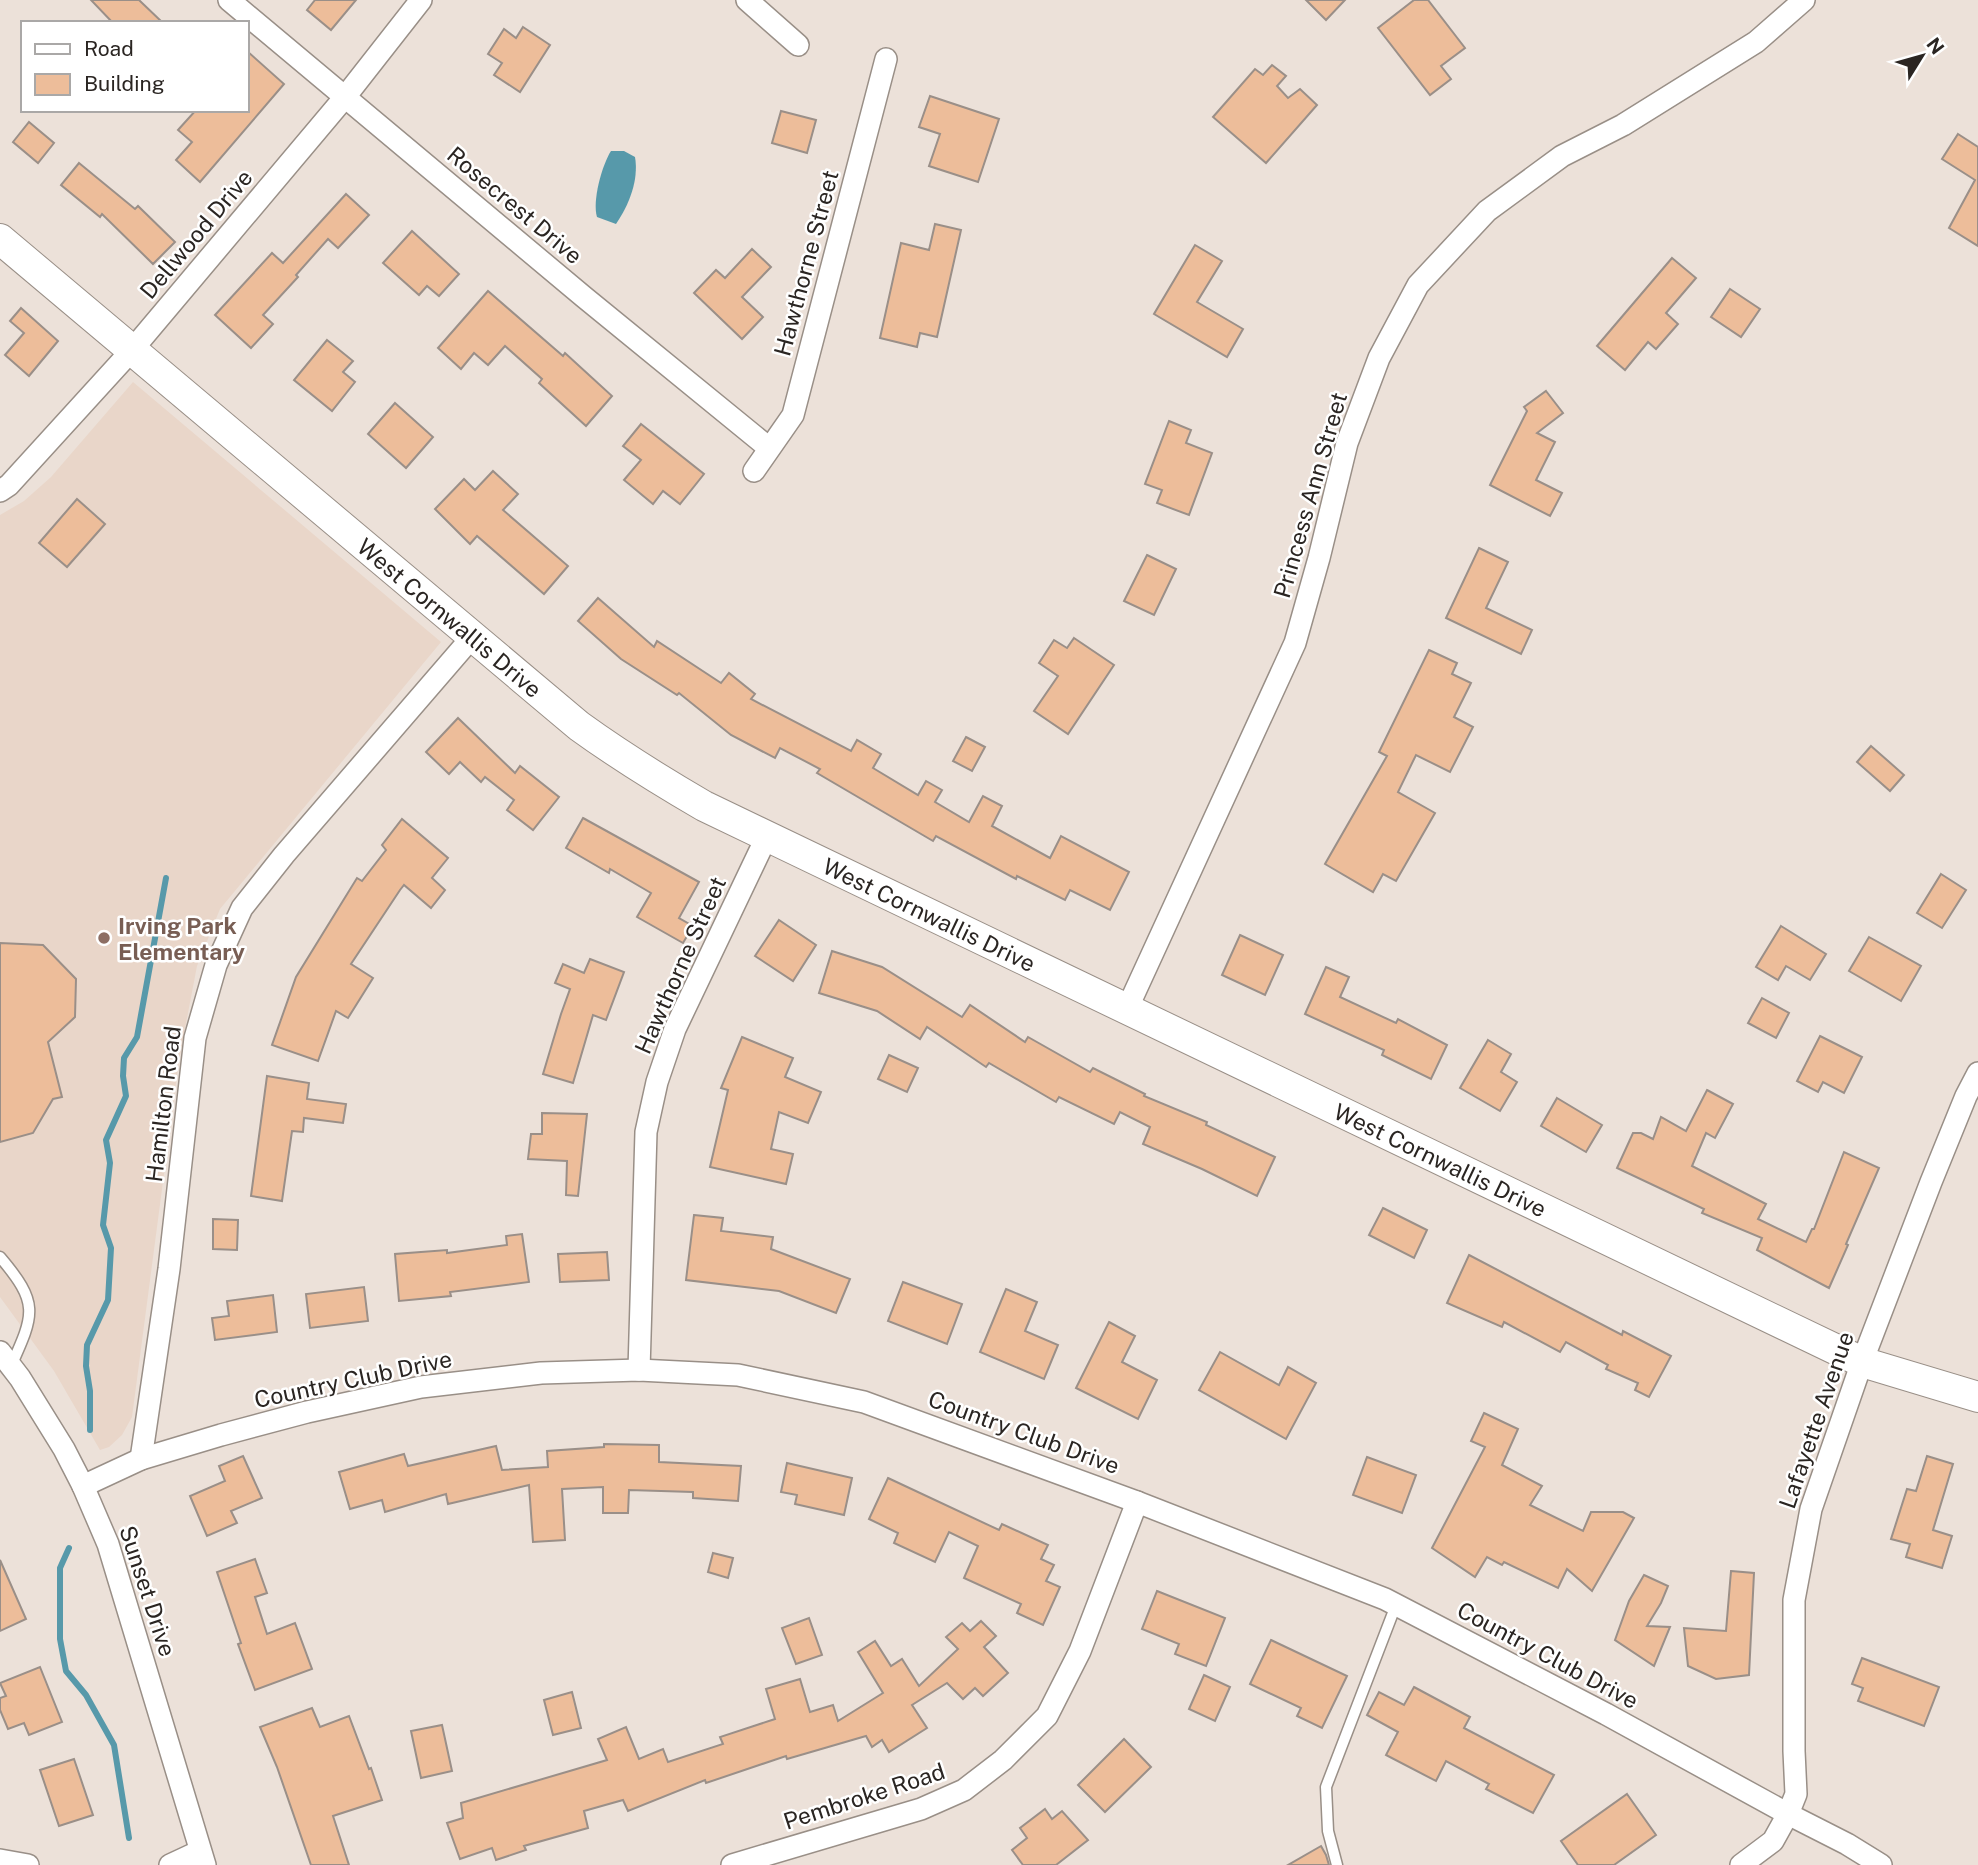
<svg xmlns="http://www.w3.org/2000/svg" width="1978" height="1865" viewBox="0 0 1978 1865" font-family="'Public Sans',sans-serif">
	<rect width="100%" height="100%" fill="#ece1d9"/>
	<path fill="#e9d6c9" d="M133 382 441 642 220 909 197 966 179 1060 132 1417 122 1435 109 1447 100 1450 54 1371 0 1297V515L24 501 51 477Z"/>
	<path fill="#5799aa" d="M611 151H624L635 157C639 180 629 205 616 224L597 217C592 201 602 165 611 151Z"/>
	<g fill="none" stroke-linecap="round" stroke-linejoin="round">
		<g stroke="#5799aa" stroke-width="6">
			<path d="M90 1430V1391L86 1366 87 1345 108 1300 111 1248 103 1225 110 1163 106 1140 126 1096 123 1076 124 1058 137 1037 166 878"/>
			<path d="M69 1548 60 1568V1639L66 1671 86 1695 114 1745 129 1838"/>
		</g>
	</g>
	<g fill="#edbd9a" stroke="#9a8f88" stroke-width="2">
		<path d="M91 0H139L163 23H113Z"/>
		<path d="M315 0H356L331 30 307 10Z"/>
		<path d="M1306 0H1345L1326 20Z"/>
		<path d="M1414 0H1428L1465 48 1441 66 1451 79 1430 95 1378 28Z"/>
		<path d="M523 27 550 45 520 92 494 75 502 63 488 54 504 29 516 38Z"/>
		<path d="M247 51 284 84 200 182 176 160 192 142 178 130 196 110H247Z"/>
		<path d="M1272 65 1286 76 1277 86 1288 98 1300 89 1317 105 1266 163 1213 117 1255 69 1263 75Z"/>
		<path d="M930 96 999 119 978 182 929 166 940 134 919 127Z"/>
		<path d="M781 111 816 120 807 153 772 143Z"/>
		<path d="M29 122 54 143 38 163 13 142Z"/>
		<path d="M1958 134 1978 147V246L1949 228 1975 180 1942 159Z"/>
		<path d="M79 163 135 209 138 206 175 242 153 264 102 214 100 217 61 185Z"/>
		<path d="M346 194 369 215 338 248 328 239 296 275 298 277 263 315 273 324 251 348 215 315 272 253 283 263Z"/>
		<path d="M935 224 961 230 937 337 920 333 917 347 880 338 901 243 929 250Z"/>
		<path d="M412 231 459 274 439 296 427 286 419 295 383 263Z"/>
		<path d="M1195 245 1222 261 1197 302 1243 329 1227 357 1154 314Z"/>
		<path d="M752 249 771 267 742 297 763 317 742 339 694 293 716 270 725 278Z"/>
		<path d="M1672 258 1696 278 1666 313 1678 324 1656 349 1648 342 1625 370 1597 346Z"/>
		<path d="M1730 289 1760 309 1741 337 1711 317Z"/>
		<path d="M488 291 563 356 565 353 612 396 586 426 539 383 542 379 505 346 488 365 474 353 461 369 438 348Z"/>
		<path d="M21 308 58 341 29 376 5 355 24 333 10 321Z"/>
		<path d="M327 340 353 361 343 372 355 382 332 411 294 380Z"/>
		<path d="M1546 391 1563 413 1537 433 1555 442 1536 480 1562 493 1550 516 1490 485 1527 411 1524 407Z"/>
		<path d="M395 403 433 437 406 468 368 434Z"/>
		<path d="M1169 421 1191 430 1186 443 1212 453 1189 515 1157 503 1162 490 1145 484Z"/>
		<path d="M641 424 704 474 680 504 663 491 653 504 624 480 641 460 623 446Z"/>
		<path d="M493 471 518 494 503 510 568 566 544 594 477 536 470 544 435 509 464 479 475 490Z"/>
		<path d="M77 499 105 524 67 567 39 543Z"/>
		<path d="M1479 548 1508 562 1486 608 1532 630 1521 654 1446 618Z"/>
		<path d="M1147 555 1176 569 1154 615 1124 601Z"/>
		<path d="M598 598 654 647 657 641 721 683 729 673 755 694 751 699 851 751 857 740 881 754 873 768 918 795 926 781 942 790 935 802 969 822 983 796 1002 806 992 826 1050 858 1061 836 1129 872 1110 910 1070 890 1065 900 1017 876 1016 879 936 836 933 841 817 773 820 769 780 748 775 758 731 735 679 693 677 695 621 659 578 621Z"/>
		<path d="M1074 638 1114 665 1068 734 1034 711 1058 676 1039 663 1054 640 1067 648Z"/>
		<path d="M1429 650 1457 663 1452 674 1471 683 1454 717 1473 727 1450 772 1416 755 1398 792 1435 813 1396 881 1383 874 1373 892 1325 864 1387 756 1379 752Z"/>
		<path d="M458 718 515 773 520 766 559 797 533 830 507 810 514 800 485 777 481 782 460 762 449 774 426 752Z"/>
		<path d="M966 737 985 747 972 771 953 761Z"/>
		<path d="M1871 746 1904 775 1890 791 1857 762Z"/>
		<path d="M583 818 699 882 679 918 693 926 683 943 637 917 651 893 610 869 609 873 566 848Z"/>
		<path d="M402 819 448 858 432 878 445 890 431 908 404 885 400 890 351 964 373 978 348 1018 336 1011 318 1061 272 1045 296 977 357 878 362 881 386 850 382 845Z"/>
		<path d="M1941 874 1966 890 1942 928 1917 913Z"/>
		<path d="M779 920 816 945 793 981 755 956Z"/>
		<path d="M1781 926 1826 954 1810 980 1786 966 1778 980 1756 967Z"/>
		<path d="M1240 935 1283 955 1265 995 1222 975Z"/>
		<path d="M1869 937 1921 966 1901 1001 1849 971Z"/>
		<path d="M0 943 43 945 76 979 75 1017 48 1042 62 1097 53 1099 33 1133 0 1142Z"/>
		<path d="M832 951 882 967 962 1017 970 1005 1025 1042 1028 1037 1090 1072 1093 1068 1145 1094 1144 1096 1207 1122 1206 1125 1275 1157 1257 1196 1202 1169 1143 1144 1150 1127 1120 1112 1114 1124 1059 1097 1056 1102 989 1063 986 1067 927 1027 920 1039 877 1011 819 993Z"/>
		<path d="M590 959 624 972 606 1020 593 1015 573 1083 543 1074 561 1014 570 989 555 983 563 964 584 973Z"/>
		<path d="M1326 967 1349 977 1340 997 1396 1023 1398 1019 1447 1045 1431 1079 1382 1055 1384 1050 1305 1014Z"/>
		<path d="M1762 998 1789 1013 1776 1038 1748 1023Z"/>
		<path d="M1820 1036 1862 1057 1844 1093 1823 1082 1818 1092 1797 1081Z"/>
		<path d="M742 1037 793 1058 785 1077 821 1092 808 1123 779 1112 771 1149 793 1154 786 1184 710 1167 728 1090 721 1088Z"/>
		<path d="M1488 1040 1511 1054 1501 1072 1517 1082 1500 1111 1460 1088Z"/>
		<path d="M889 1055 918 1068 907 1092 878 1079Z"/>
		<path d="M267 1076 309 1083 307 1099 346 1104 343 1123 304 1118 303 1132 292 1131 282 1201 251 1196Z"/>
		<path d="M1707 1090 1733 1104 1715 1138 1706 1133 1692 1166 1766 1204 1758 1219 1806 1242 1812 1229H1814L1844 1152 1879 1168 1846 1244 1848 1245 1829 1288 1757 1250 1762 1238 1702 1213 1704 1209 1617 1168 1633 1133H1641L1653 1139 1661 1117 1686 1131Z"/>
		<path d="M1557 1098 1602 1125 1586 1152 1541 1126Z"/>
		<path d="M542 1113 587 1114 578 1196 566 1195 567 1161 528 1159 531 1134H542Z"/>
		<path d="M1383 1208 1427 1230 1414 1258 1369 1235Z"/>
		<path d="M694 1215 723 1218 721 1231 773 1237 771 1249 850 1279 836 1313 779 1291 686 1280Z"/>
		<path d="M213 1219 238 1220 237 1250 213 1249Z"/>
		<path d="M522 1234 529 1282 450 1292 451 1296 399 1301 395 1254 447 1250V1253L507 1245 506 1236Z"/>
		<path d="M607 1252 609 1280 560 1282 558 1254Z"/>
		<path d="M1469 1255 1622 1335 1623 1331 1671 1356 1649 1397 1635 1390 1638 1383 1606 1369 1608 1365 1566 1342 1560 1352 1504 1322 1502 1327 1447 1303Z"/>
		<path d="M903 1282 962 1304 947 1344 888 1321Z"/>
		<path d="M364 1287 368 1321 310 1328 306 1294Z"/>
		<path d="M1006 1289 1037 1302 1025 1331 1058 1345 1044 1379 980 1352Z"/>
		<path d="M273 1295 277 1332 215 1340 212 1318 229 1316 227 1301Z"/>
		<path d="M1109 1322 1135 1336 1122 1362 1157 1380 1138 1419 1076 1388Z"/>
		<path d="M1220 1352 1279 1385 1288 1367 1316 1383 1286 1439 1199 1390Z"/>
		<path d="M1484 1413 1518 1429 1502 1465 1542 1486 1530 1505 1583 1531 1591 1512H1623L1634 1518 1592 1591 1567 1569 1558 1588 1504 1562 1502 1565 1487 1557 1475 1577 1432 1548 1485 1447 1471 1441Z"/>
		<path d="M604 1444 659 1445V1462L741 1466 738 1501 693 1498V1492L629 1490 628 1513H603V1487L562 1489 565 1540 533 1542 529 1485 448 1504 446 1494 385 1512 382 1500 350 1509 339 1472 404 1454 408 1466 496 1446 502 1470 548 1467 547 1451 604 1447Z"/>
		<path d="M243 1456 262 1498 231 1511 237 1523 207 1536 190 1496 225 1481 219 1466Z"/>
		<path d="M1927 1456 1953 1464 1933 1530 1952 1536 1942 1568 1906 1557 1910 1544 1891 1539 1907 1489 1916 1491Z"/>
		<path d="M1367 1457 1416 1475 1402 1513 1353 1495Z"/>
		<path d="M787 1463 852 1478 844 1515 795 1504 797 1495 781 1492Z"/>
		<path d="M888 1478 999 1530 1002 1524 1048 1545 1041 1559 1054 1565 1046 1581 1060 1587 1043 1625 1017 1613 1021 1604 964 1578 978 1546 949 1532 935 1562 894 1543 898 1533 869 1519Z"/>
		<path d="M713 1553 733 1558 728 1578 708 1572Z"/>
		<path d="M255 1559 267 1593 255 1597 267 1634 295 1623 312 1669 255 1690 238 1644 241 1643 217 1572Z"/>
		<path d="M0 1560 26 1619 0 1631Z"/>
		<path d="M1731 1571 1754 1573 1749 1675 1716 1679 1688 1666 1684 1628 1726 1631Z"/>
		<path d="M1644 1575 1668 1586 1661 1603 1647 1626 1670 1627 1654 1666 1615 1640 1629 1601Z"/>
		<path d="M1157 1591 1225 1618 1206 1666 1175 1654 1179 1644 1142 1629Z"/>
		<path d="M809 1618 822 1655 796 1664 782 1628Z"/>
		<path d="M981 1621 996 1636 984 1647 1008 1673 983 1696 975 1688 963 1699 947 1683 912 1705 927 1728 889 1752 882 1740 872 1747 866 1736 787 1759 786 1756 706 1783 705 1780 628 1811 623 1800 584 1811 588 1828 524 1846 526 1850 496 1860 492 1848 460 1859 447 1823 463 1818 461 1803 607 1760 598 1739 626 1727 639 1759 663 1749 668 1762 723 1744 720 1737 775 1719 766 1689 800 1679 810 1712 833 1705 838 1721 883 1693 858 1652 875 1641 891 1666 902 1659 919 1686 958 1649 946 1637 962 1623 970 1631Z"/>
		<path d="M1271 1640 1347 1676 1322 1728 1297 1716 1301 1708 1250 1684Z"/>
		<path d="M1862 1658 1939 1687 1924 1726 1858 1701 1863 1688 1852 1684Z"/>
		<path d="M40 1667 62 1722 29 1735 24 1723 8 1729 0 1710V1698L6 1696 0 1683Z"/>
		<path d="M1204 1675 1230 1687 1215 1721 1189 1709Z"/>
		<path d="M1414 1687 1470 1717 1464 1728 1554 1775 1533 1813 1486 1789 1489 1784 1446 1761 1436 1781 1386 1755 1398 1732 1367 1715 1379 1692 1404 1705Z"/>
		<path d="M572 1692 581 1728 553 1735 544 1700Z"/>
		<path d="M312 1708 320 1727 349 1716 369 1769 371 1768 382 1800 333 1816 349 1865H311L277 1767 260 1727Z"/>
		<path d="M442 1725 452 1771 421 1778 411 1731Z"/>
		<path d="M1124 1739 1151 1767 1105 1812 1078 1785Z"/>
		<path d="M74 1759 93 1815 59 1826 40 1770Z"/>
		<path d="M1627 1794 1656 1835 1614 1865H1578L1561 1841Z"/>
		<path d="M1045 1809 1052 1819 1062 1811 1088 1840 1056 1865H1023L1012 1850 1027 1838 1020 1828Z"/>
		<path d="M1321 1846 1326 1855 1329 1865H1288Z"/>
	</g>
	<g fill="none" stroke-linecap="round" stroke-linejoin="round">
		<g stroke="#998f87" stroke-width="13">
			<g id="lane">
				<path d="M0 1257C39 1303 35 1313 11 1366"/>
				<path d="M1337 1865 1328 1831 1326 1787 1396 1605"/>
			</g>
		</g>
		<g stroke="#998f87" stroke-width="24">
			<g id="street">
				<path d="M229 0 584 297 769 448"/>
				<path d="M747 0 798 45"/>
				<path d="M754 471 793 415 886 59"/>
				<path d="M0 491 9 485 132 350 345 97 421 0"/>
				<path d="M1127 1009 1295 643 1319 558 1347 443 1379 358 1418 285 1487 211 1562 156 1623 125 1756 42 1804 0"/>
				<path d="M0 1352 20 1378 64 1449 83 1486 108 1544 205 1865"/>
				<path d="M639 1370 646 1132 657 1082 675 1029 767 836"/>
				<path d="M141 1459 169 1269 195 1038 216 965 242 908 284 855 473 636"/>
				<path d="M83 1486 141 1459 221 1435 307 1412 421 1387 541 1373 639 1370 738 1375 864 1402 1137 1502 1385 1599 1606 1714 1788 1814 1847 1844 1881 1865"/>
				<path d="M0 1860 28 1865"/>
				<path d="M170 1865 200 1851"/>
				<path d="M732 1865 921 1809 964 1790 1003 1760 1047 1716 1080 1651 1137 1502"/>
				<path d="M1741 1865 1773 1841 1788 1814 1796 1794 1794 1751V1600L1811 1509 1862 1362 1931 1182 1966 1096 1978 1073"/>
			</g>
		</g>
		<g stroke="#998f87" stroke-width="32">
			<g id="secondary">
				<path id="s1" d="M0 239 579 726C619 755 661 781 704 806L1862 1362 1978 1397"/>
			</g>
		</g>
		<use href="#lane" stroke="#fff" stroke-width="10"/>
		<use href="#street" stroke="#fff" stroke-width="21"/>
		<use href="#secondary" stroke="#fff" stroke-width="30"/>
	</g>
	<circle fill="#8d6e63" stroke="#fff" stroke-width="2.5" cx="104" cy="938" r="7"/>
	<g text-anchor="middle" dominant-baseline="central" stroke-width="5" stroke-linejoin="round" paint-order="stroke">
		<g font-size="23" fill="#2a2522" stroke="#fff">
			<text transform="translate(515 205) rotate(40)">Rosecrest Drive</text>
			<text transform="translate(196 234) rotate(-50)">Dellwood Drive</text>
			<text transform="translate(806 263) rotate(-75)">Hawthorne Street</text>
			<text transform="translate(1310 495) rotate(-74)">Princess Ann Street</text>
			<text stroke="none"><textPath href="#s1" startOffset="588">West Cornwallis Drive</textPath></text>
			<text stroke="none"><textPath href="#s1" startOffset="1155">West Cornwallis Drive</textPath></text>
			<text transform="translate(680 965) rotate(-66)">Hawthorne Street</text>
			<text transform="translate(163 1104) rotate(-83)">Hamilton Road</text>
			<text stroke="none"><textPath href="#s1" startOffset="1722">West Cornwallis Drive</textPath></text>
			<text transform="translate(353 1379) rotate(-12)">Country Club Drive</text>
			<text transform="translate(1816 1420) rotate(-71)">Lafayette Avenue</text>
			<text transform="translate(1024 1432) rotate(20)">Country Club Drive</text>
			<text transform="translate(148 1591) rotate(72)">Sunset Drive</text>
			<text transform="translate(1548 1655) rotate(28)">Country Club Drive</text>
			<text transform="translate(864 1796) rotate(-18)">Pembroke Road</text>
		</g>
		<g font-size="23" font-weight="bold" fill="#785e54" stroke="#fff" text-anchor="start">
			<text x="118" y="925">Irving Park<tspan x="118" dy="26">Elementary</tspan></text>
		</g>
	</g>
	<rect x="21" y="21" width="228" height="91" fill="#ffffff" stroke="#aaa8a7" stroke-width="2"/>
	<rect x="35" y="44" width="35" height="10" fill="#ffffff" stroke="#aaa8a7" stroke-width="2"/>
	<text x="84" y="56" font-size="21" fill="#2a2522">Road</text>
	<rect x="35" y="74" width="35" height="21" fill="#edbd9a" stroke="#aaa8a7" stroke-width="2"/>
	<text x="84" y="91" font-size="21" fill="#2a2522">Building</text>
	<g transform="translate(1922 56) rotate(53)" stroke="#ffffff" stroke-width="5" paint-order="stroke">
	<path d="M0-5L12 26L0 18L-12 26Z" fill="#2a2522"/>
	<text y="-10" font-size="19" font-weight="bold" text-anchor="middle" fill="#2a2522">N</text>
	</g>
</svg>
